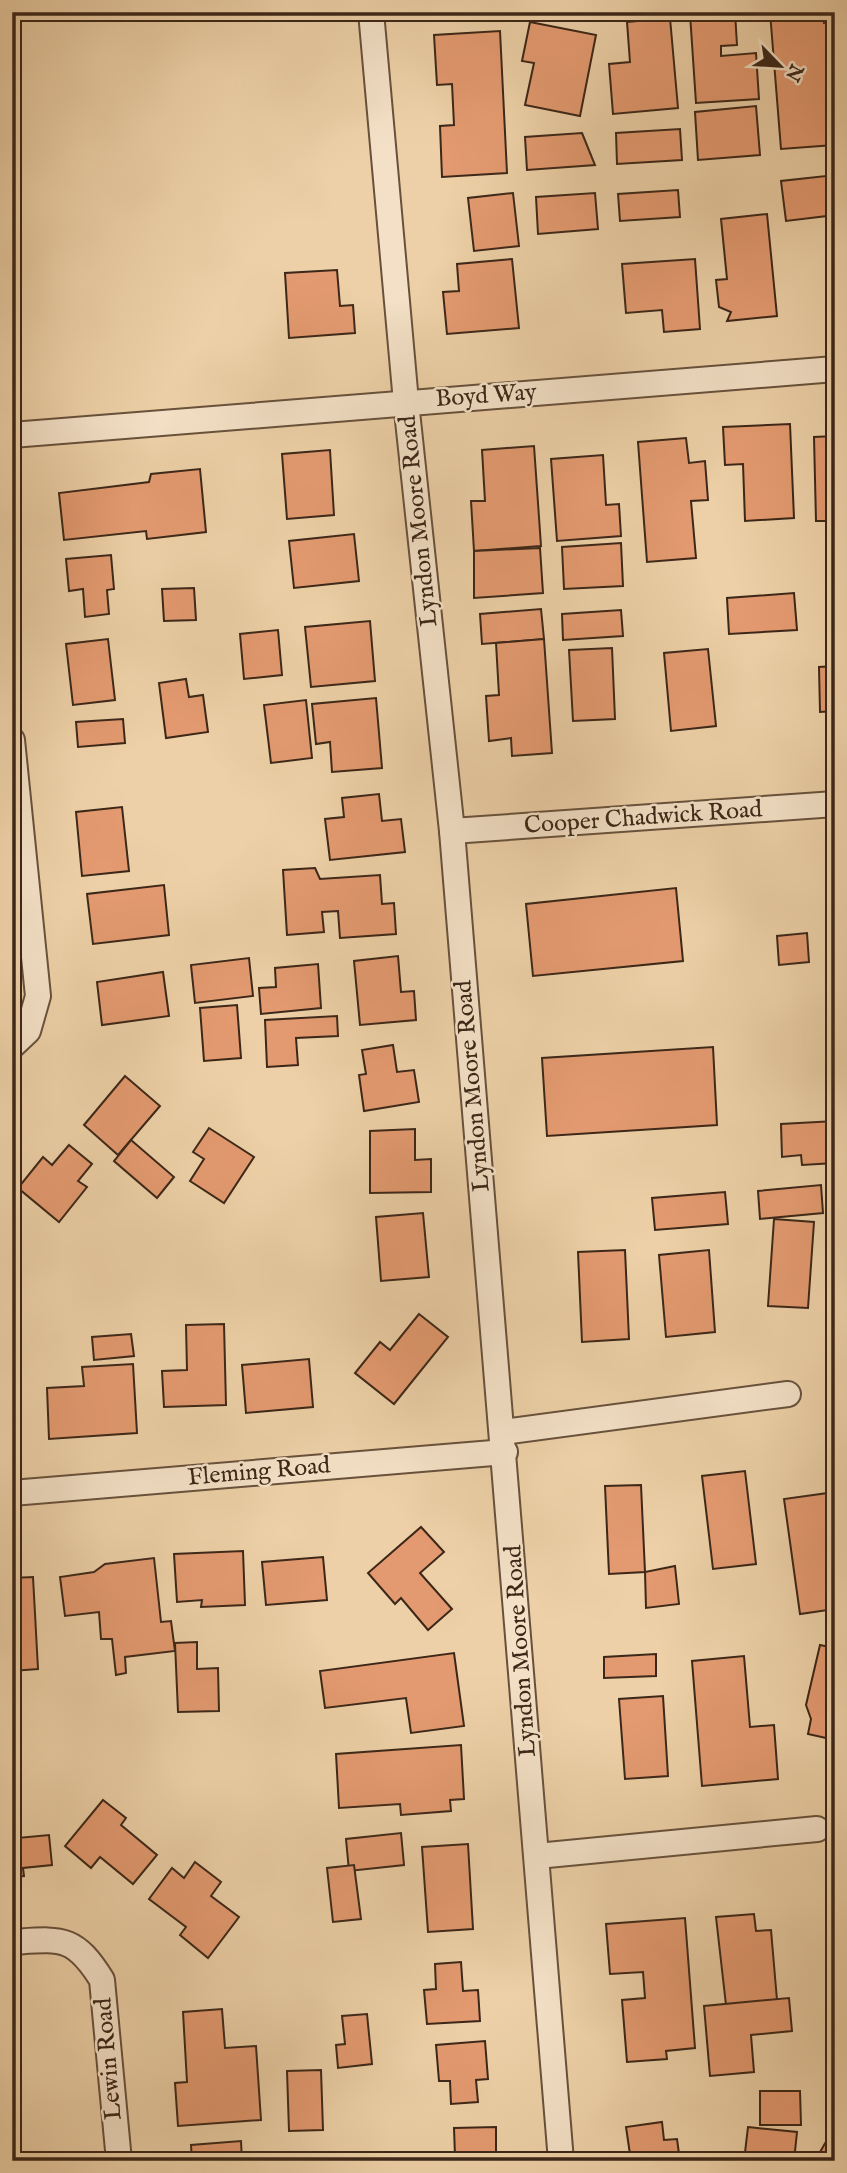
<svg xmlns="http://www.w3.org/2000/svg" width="847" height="2173" viewBox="0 0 847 2173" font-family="'IM FELL English',serif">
	<rect width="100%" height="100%" fill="#edd0a7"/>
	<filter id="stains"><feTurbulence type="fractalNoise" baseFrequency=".00286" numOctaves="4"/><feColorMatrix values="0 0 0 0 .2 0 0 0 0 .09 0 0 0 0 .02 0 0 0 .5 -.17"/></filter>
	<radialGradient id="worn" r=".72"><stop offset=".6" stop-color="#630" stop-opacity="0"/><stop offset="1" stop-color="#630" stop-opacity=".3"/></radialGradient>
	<g fill="#e49a70" stroke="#3c2718" stroke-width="2">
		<path d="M735 12 737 45 721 46V56L756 53 759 99 696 103 690 14Z"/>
		<path d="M770 12H823L824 23 834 22 835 66 827 67 834 145 781 149Z"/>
		<path d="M670 18 678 108 613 114 609 64 630 62 627 22Z"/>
		<path d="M530 22 596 35 580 116 525 105 534 63 522 61Z"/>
		<path d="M500 31 507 173 442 177 440 126 454 125 452 84 437 85 434 35Z"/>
		<path d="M756 106 760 155 698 160 695 112Z"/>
		<path d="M680 129 682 160 617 164 616 133Z"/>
		<path d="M582 133 595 165 527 170 525 137Z"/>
		<path d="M835 175V215L786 221 781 181Z"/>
		<path d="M678 190 680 217 620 221 618 194Z"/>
		<path d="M513 193 519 246 474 251 468 198Z"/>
		<path d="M595 193 598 229 538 234 536 197Z"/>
		<path d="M767 214 777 316 727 321 731 312 719 307 716 280 727 279 721 219Z"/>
		<path d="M512 259 519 328 447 334 443 292 459 291 457 264Z"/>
		<path d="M695 259 700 329 664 332 662 310 626 313 622 264Z"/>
		<path d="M337 270 340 306 353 305 355 333 289 338 285 273Z"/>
		<path d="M790 424 794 518 745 521 743 464 725 465 723 427Z"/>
		<path d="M835 436V521H816L814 437Z"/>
		<path d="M686 438 689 463 705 461 708 500 691 501 696 558 647 562 638 442Z"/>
		<path d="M534 446 541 546 474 551 471 501H485L482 450Z"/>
		<path d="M330 450 334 515 287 519 282 454Z"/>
		<path d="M603 455 606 505 619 504 621 536 557 541 551 459Z"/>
		<path d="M200 469 206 532 147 539 146 531 64 540 59 493 149 482 151 474Z"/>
		<path d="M354 534 359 581 294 588 289 541Z"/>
		<path d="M621 543 623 586 564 589 562 547Z"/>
		<path d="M540 548 543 593 474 598V551Z"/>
		<path d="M111 555 114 589 107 590 109 614 85 617 83 589 69 591 66 559Z"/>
		<path d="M194 588 196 620 164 621 162 589Z"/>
		<path d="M794 593 797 630 729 634 727 598Z"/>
		<path d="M541 609 544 639 482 644 480 614Z"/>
		<path d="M621 610 623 636 563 640 562 614Z"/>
		<path d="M370 621 375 681 311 687 305 627Z"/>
		<path d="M278 630 282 675 244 679 240 634Z"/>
		<path d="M108 639 115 700 73 705 66 644Z"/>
		<path d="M544 639 552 753 512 756 511 738 489 741 486 696 499 695 496 643Z"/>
		<path d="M612 648 615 719 573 721 569 650Z"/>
		<path d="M708 649 716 726 671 731 664 653Z"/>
		<path d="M835 666V711L820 712 819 667Z"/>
		<path d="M186 679 189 697 203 695 208 732 166 738 159 683Z"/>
		<path d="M376 698 382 768 332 772 330 742 316 744 312 704Z"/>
		<path d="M306 700 312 758 271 763 264 705Z"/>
		<path d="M123 719 125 743 78 747 76 722Z"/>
		<path d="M379 794 382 821 401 819 405 852 330 860 325 819 344 817 342 798Z"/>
		<path d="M122 807 129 871 82 876 76 812Z"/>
		<path d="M315 868 320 879 380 875 382 904 394 903 396 934 340 938 338 911 322 912 324 932 287 935 283 870Z"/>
		<path d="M164 885 169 935 93 944 87 894Z"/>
		<path d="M676 888 683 961 533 976 526 904Z"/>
		<path d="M807 933 809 962 779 965 777 936Z"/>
		<path d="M398 956 401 992 414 991 416 1020 360 1025 354 961Z"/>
		<path d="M249 958 253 996 195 1003 191 965Z"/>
		<path d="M318 964 321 1008 261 1014 259 988 276 987 275 968Z"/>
		<path d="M163 972 169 1016 102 1025 97 982Z"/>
		<path d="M237 1005 241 1058 204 1061 200 1008Z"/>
		<path d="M337 1016 338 1036 296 1038 298 1065 267 1067 265 1020Z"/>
		<path d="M393 1045 397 1072 414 1070 419 1102 364 1111 359 1075 366 1074 362 1050Z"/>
		<path d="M713 1047 717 1125 547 1136 542 1058Z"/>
		<path d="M125 1076 160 1106 118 1155 84 1125Z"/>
		<path d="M835 1121V1163L802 1165 801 1155 782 1157 781 1124Z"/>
		<path d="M209 1128 254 1157 224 1203 190 1181 204 1159 193 1152Z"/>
		<path d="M415 1129V1160L431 1159V1192L370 1193V1131Z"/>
		<path d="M131 1140 174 1177 157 1198 114 1161Z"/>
		<path d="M69 1145 92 1164 78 1181 87 1187 59 1222 18 1188 43 1157 52 1165Z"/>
		<path d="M821 1185 823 1213 760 1219 758 1191Z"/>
		<path d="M725 1192 728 1224 655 1230 652 1198Z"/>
		<path d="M423 1213 429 1277 381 1281 376 1217Z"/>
		<path d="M774 1219 814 1222 808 1308 768 1306Z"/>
		<path d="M625 1250 629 1339 582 1342 578 1252Z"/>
		<path d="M709 1250 715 1332 666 1337 659 1255Z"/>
		<path d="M419 1314 448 1337 394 1404 355 1373 380 1342 390 1350Z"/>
		<path d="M224 1324 226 1405 164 1407 162 1371 187 1370 186 1325Z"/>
		<path d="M131 1334 134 1356 94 1360 92 1337Z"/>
		<path d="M309 1359 313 1407 246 1413 242 1365Z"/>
		<path d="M133 1364 137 1433 49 1439 47 1388 84 1386 82 1367Z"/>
		<path d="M16 1381 18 1427 12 1428V1382Z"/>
		<path d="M745 1471 756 1564 713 1569 702 1476Z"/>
		<path d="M641 1485 645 1572 609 1574 605 1486Z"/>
		<path d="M828 1493 830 1508 835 1509V1609L800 1614 784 1499Z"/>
		<path d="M421 1527 444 1552 420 1573 452 1609 428 1630 401 1598 395 1604 368 1573Z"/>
		<path d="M243 1551 245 1605 201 1607 202 1600 177 1602 174 1554Z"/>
		<path d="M323 1557 327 1600 266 1605 262 1562Z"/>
		<path d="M154 1558 161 1622 171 1621 175 1651 125 1657 126 1673 116 1675 112 1639H101L99 1612 65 1616 60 1577 94 1572 105 1564Z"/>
		<path d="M675 1566 679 1604 646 1608 645 1572Z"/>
		<path d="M33 1577 38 1669 12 1671V1578Z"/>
		<path d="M197 1642V1669L218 1668 219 1711 178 1712 175 1643Z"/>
		<path d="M820 1645 835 1648V1740L808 1734 811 1719 806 1705Z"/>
		<path d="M454 1653 464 1726 411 1733 406 1698 325 1708 320 1671Z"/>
		<path d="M656 1654V1676L604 1678V1657Z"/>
		<path d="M744 1656 750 1727 774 1725 778 1779 702 1786 692 1661Z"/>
		<path d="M663 1696 668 1776 625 1779 619 1699Z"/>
		<path d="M461 1745 464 1799 450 1800 451 1811 401 1815 400 1804 339 1808 336 1754Z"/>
		<path d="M103 1800 126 1818 121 1825 157 1855 133 1884 100 1857 91 1868 65 1846Z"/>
		<path d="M12 1825H16L18 1838 49 1835 52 1865 23 1868 24 1876 12 1877Z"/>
		<path d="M401 1833 404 1865 349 1871 346 1839Z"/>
		<path d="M468 1844 473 1929 428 1932 422 1847Z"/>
		<path d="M195 1862 221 1882 211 1896 239 1917 208 1958 180 1935 186 1927 149 1899 172 1868 184 1878Z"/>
		<path d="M354 1865 361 1919 333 1922 327 1868Z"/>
		<path d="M754 1914 756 1931 771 1930 777 2000 726 2005 716 1917Z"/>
		<path d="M685 1918 695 2048 666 2051 667 2059 627 2062 622 2000 645 1998 643 1972 610 1974 606 1924Z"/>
		<path d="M461 1962 463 1991 478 1990 480 2021 427 2024 424 1990 436 1989 435 1964Z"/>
		<path d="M789 1998 792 2031 751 2035 754 2072 710 2076 704 2006Z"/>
		<path d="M222 2009 225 2048 256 2046 261 2120 178 2126 175 2083 187 2082 183 2012Z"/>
		<path d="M367 2014 372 2064 338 2068 336 2045 345 2044 342 2016Z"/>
		<path d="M485 2041 488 2079 476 2080 478 2102 451 2104 450 2081H439L436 2045Z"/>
		<path d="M321 2070 323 2130 289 2131 287 2071Z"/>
		<path d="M760 2091H800L801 2125H760Z"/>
		<path d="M662 2122 664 2140 677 2139 680 2161H631L626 2127Z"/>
		<path d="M835 2126V2160L820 2152Z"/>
		<path d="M496 2127V2161H447V2156H455L454 2128Z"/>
		<path d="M748 2127 797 2132 794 2161H744Z"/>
		<path d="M241 2141 242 2161H192L191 2145Z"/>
	</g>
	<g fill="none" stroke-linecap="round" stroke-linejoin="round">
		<g stroke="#68513c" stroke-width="28">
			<g id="street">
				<path d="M371 12 406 402 452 831 561 2161"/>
				<path d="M12 435 835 369"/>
				<path d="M12 740 38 996 28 1031 12 1046"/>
				<path d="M452 831 835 804"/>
				<path d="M503 1432 788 1394"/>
				<path d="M12 1493 505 1452"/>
				<path d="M537 1856 817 1829"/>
				<path d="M12 1942C61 1939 74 1935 102 1980L119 2161"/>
			</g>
		</g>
		<use href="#street" stroke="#f3e0c6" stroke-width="24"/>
	</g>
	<g text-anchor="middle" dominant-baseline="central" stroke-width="5" stroke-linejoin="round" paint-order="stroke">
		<g font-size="24" fill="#3c2718" stroke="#f3e0c6">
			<text transform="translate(486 396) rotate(-4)">Boyd Way</text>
			<text transform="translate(419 521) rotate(-96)">Lyndon Moore Road</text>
			<text transform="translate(643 818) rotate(-4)">Cooper Chadwick Road</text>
			<text transform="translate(473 1086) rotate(-95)">Lyndon Moore Road</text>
			<text transform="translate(259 1472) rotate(-5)">Fleming Road</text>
			<text transform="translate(521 1651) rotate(-94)">Lyndon Moore Road</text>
			<text transform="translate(109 2059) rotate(-95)">Lewin Road</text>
		</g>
	</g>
	<rect width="847" height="2173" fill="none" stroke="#edd0a7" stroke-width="42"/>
	<rect x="14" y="14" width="819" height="2145" fill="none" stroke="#3c2718" stroke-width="3.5"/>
	<rect x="21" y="21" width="805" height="2131" fill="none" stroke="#3c2718" stroke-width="2"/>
	<g transform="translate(780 66) rotate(115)" stroke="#f3e0c6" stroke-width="5" paint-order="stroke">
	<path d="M0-5L12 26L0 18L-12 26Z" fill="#3c2718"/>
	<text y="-10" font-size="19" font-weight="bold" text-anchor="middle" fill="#3c2718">N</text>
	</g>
	<rect width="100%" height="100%" filter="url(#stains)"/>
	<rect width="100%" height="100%" fill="url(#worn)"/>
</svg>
